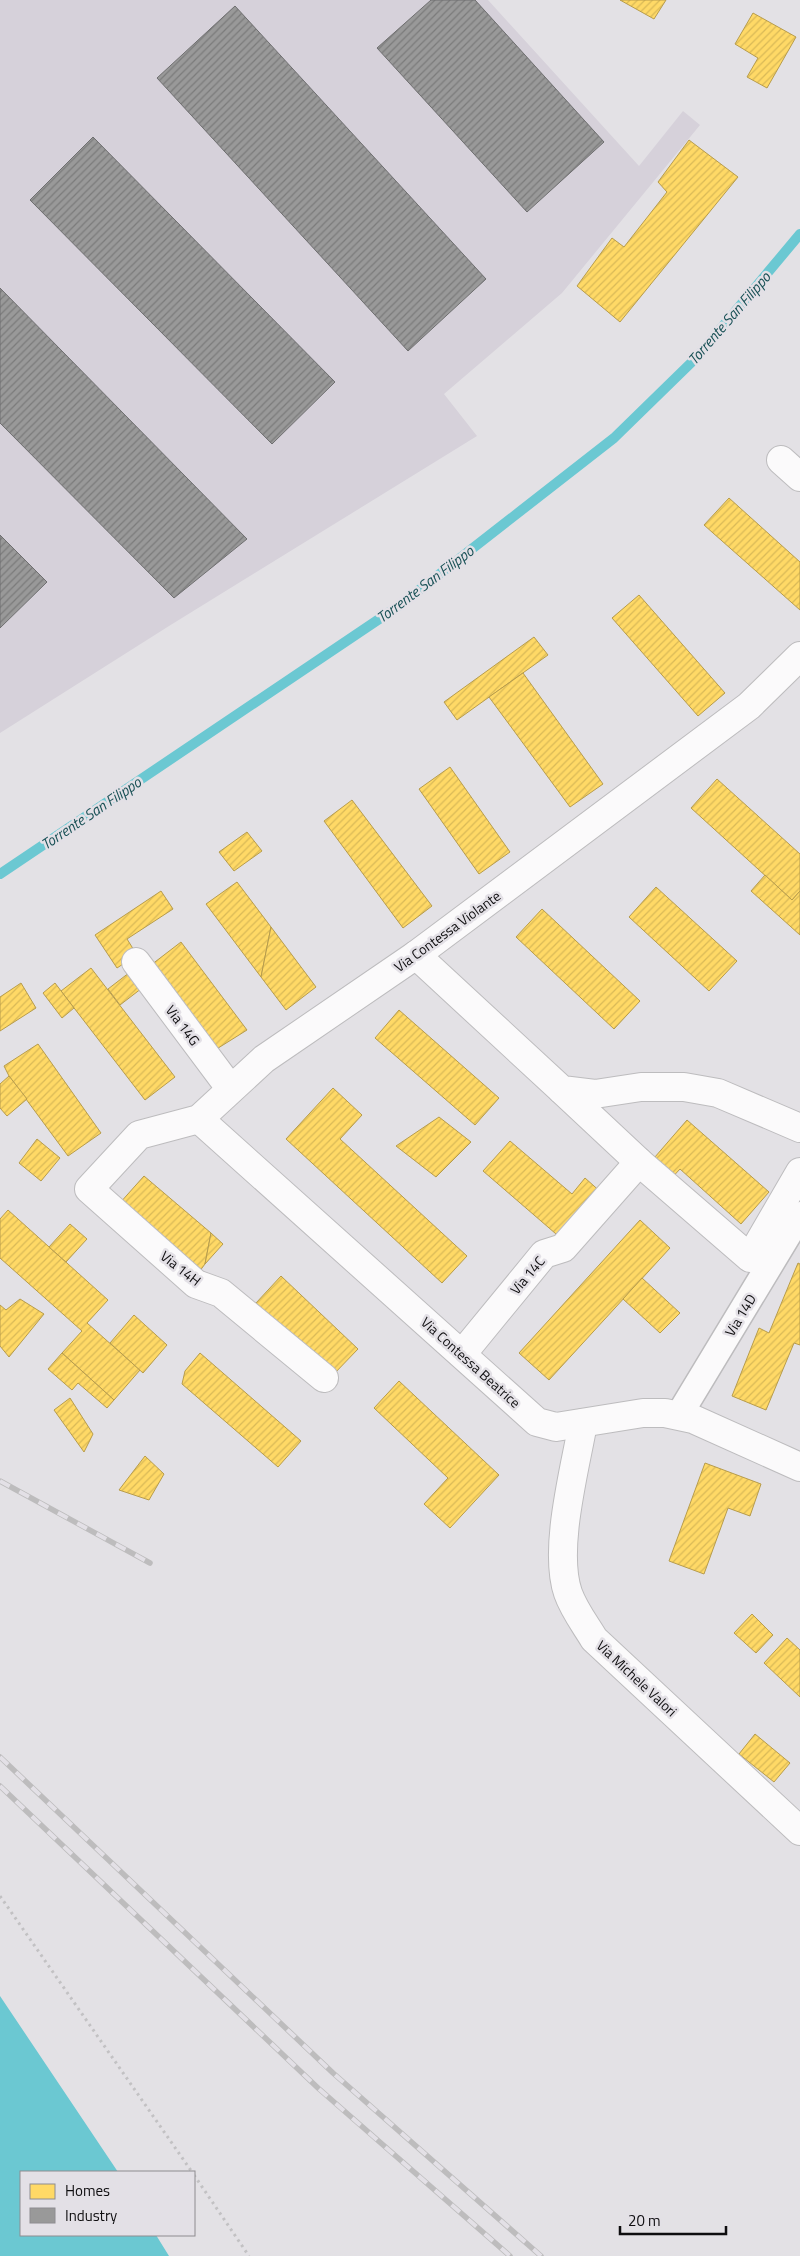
<svg xmlns="http://www.w3.org/2000/svg" width="800" height="2256" viewBox="0 0 800 2256" font-family="'Titillium Web',sans-serif">
	<defs>
		<pattern id="homes-hatch" width="6" height="6" patternUnits="userSpaceOnUse" patternTransform="scale(1.25)"><rect width="6" height="6" fill="#ffd966"/><path d="M-1 1l2-2M0 6l6-6M5 7l2-2" fill="none" stroke="#d9b957"/></pattern>
		<pattern id="industry-hatch" width="6" height="6" patternUnits="userSpaceOnUse" patternTransform="scale(1.25)"><rect width="6" height="6" fill="#999"/><path d="M-1 1l2-2M0 6l6-6M5 7l2-2" fill="none" stroke="#7b7b7b"/></pattern>
	</defs>
	<rect width="100%" height="100%" fill="#e3e1e5"/>
	<path fill="#d6d1da" d="M0 0H488L639 166 683 111 700 125 562 293 444 394 477 436 169 626 0 733Z"/>
	<path fill="#6bc8d2" d="M0 1996 118 2172H21V2235H156L169 2256H0Z"/>
	<g fill="url(#homes-hatch)" stroke="#b79c4c">
		<path d="M620 0H666L654 19Z"/>
		<path d="M753 13 796 37 767 88 747 77 758 58 735 44Z"/>
		<path d="M689 140 738 177 620 322 577 286 612 238 624 247 667 192 658 182Z"/>
		<path d="M729 498 800 562V610L704 525Z"/>
		<path d="M639 595 725 693 698 716 612 618Z"/>
		<path d="M534 637 548 655 457 720 444 702Z"/>
		<path d="M523 673 603 784 570 807 489 697Z"/>
		<path d="M450 767 510 852 479 874 419 789Z"/>
		<path d="M717 779 800 854V891L792 900 691 808Z"/>
		<path d="M352 800 432 906 403 928 324 821Z"/>
		<path d="M247 832 262 851 234 871 219 852Z"/>
		<path d="M765 875 792 900 800 891V935L751 891Z"/>
		<path d="M237 882 271 927 261 977 206 904Z"/>
		<path d="M656 887 737 961 709 991 629 917Z"/>
		<path d="M161 891 173 909 127 939 137 955 117 968 95 935Z"/>
		<path d="M542 909 640 1001 614 1029 516 937Z"/>
		<path d="M271 927 316 987 286 1010 261 977Z"/>
		<path d="M181 942 247 1030 215 1050 151 965Z"/>
		<path d="M91 968 175 1077 145 1100 61 991Z"/>
		<path d="M134 969 146 985 120 1005 108 989Z"/>
		<path d="M21 983 36 1008 0 1031V997Z"/>
		<path d="M55 983 74 1008 62 1018 43 993Z"/>
		<path d="M399 1010 499 1098 475 1125 375 1038Z"/>
		<path d="M38 1044 101 1133 68 1156 9 1076 4 1066Z"/>
		<path d="M9 1076 27 1099 7 1116 0 1108V1084Z"/>
		<path d="M333 1088 362 1115 340 1139 467 1256 442 1283 286 1139Z"/>
		<path d="M439 1117 471 1142 436 1177 396 1146Z"/>
		<path d="M687 1120 769 1192 741 1224 680 1169 668 1182 648 1165Z"/>
		<path d="M37 1139 60 1158 41 1181 19 1163Z"/>
		<path d="M510 1141 572 1194 585 1178 603 1194 563 1240 483 1171Z"/>
		<path d="M144 1176 211 1233 205 1264 199 1272 119 1204Z"/>
		<path d="M8 1210 108 1300 87 1323 140 1370 114 1400 62 1353 82 1331 0 1258V1219Z"/>
		<path d="M640 1220 670 1248 549 1380 519 1353Z"/>
		<path d="M70 1224 87 1239 66 1262 49 1247Z"/>
		<path d="M211 1233 223 1244 205 1264Z"/>
		<path d="M798 1263 800 1264V1345L794 1343 766 1410 732 1396 759 1328 769 1333Z"/>
		<path d="M281 1276 358 1349 332 1376 256 1303Z"/>
		<path d="M642 1278 680 1313 660 1333 623 1299Z"/>
		<path d="M20 1299 44 1314 9 1357 0 1346V1305L6 1310Z"/>
		<path d="M134 1315 167 1345 143 1373 110 1343Z"/>
		<path d="M62 1353 114 1400 107 1408 78 1383 72 1390 48 1369Z"/>
		<path d="M200 1353 301 1441 278 1467 182 1384 185 1371Z"/>
		<path d="M399 1381 499 1475 450 1528 424 1504 448 1478 374 1408Z"/>
		<path d="M70 1398 93 1434 84 1452 54 1410Z"/>
		<path d="M145 1456 164 1474 149 1500 119 1490Z"/>
		<path d="M705 1463 761 1484 750 1516 728 1508 704 1574 669 1561Z"/>
		<path d="M752 1614 773 1635 756 1653 734 1633Z"/>
		<path d="M787 1638 800 1650V1697L764 1663Z"/>
		<path d="M755 1734 790 1763 774 1782 739 1754Z"/>
	</g>
	<g fill="url(#industry-hatch)" stroke="#6f6f70">
		<path d="M431 0H475L604 142 527 212 377 48Z"/>
		<path d="M235 6 486 279 408 351 157 78Z"/>
		<path d="M93 137 335 382 272 444 30 200Z"/>
		<path d="M0 288 247 539 174 598 0 423Z"/>
		<path d="M0 535 47 582 0 628Z"/>
	</g>
	<g fill="none" stroke-linecap="round" stroke-linejoin="round">
		<path stroke="#6bc8d2" stroke-width="10" d="M0 874 400 605 614 438 697 357 800 234"/>
		<g stroke="#bdbcbe" stroke-width="29">
			<path id="pedestrian" d="M679 1415 800 1215"/>
		</g>
		<g stroke="#bdbcbe" stroke-width="30">
			<g id="minor">
				<path d="M781 460 800 477"/>
				<path d="M416 955 562 1090 595 1094 641 1087H684L718 1093 800 1128"/>
				<path d="M136 962 230 1088"/>
				<path d="M562 1090 639 1162 750 1258 800 1172"/>
				<path d="M199 1119 537 1422 556 1427 643 1413H665L693 1419 800 1467"/>
				<path d="M462 1354 544 1254 563 1248 639 1162"/>
				<path d="M324 1378 221 1293 196 1284 89 1189 139 1135 199 1119 264 1059 416 955 749 706 800 656"/>
				<path d="M583 1423C575 1469 553 1549 568 1593 574 1610 585 1624 594 1639L800 1831"/>
			</g>
		</g>
		<g stroke="#c2c1c3" stroke-width="3" stroke-dasharray="2.5 4" stroke-linecap="butt">
			<path d="M0 1896 192 2172"/>
			<path d="M194 2175 249 2256"/>
		</g>
		<use href="#pedestrian" stroke="#fbfafb" stroke-width="26"/>
		<use href="#minor" stroke="#fbfafb" stroke-width="28"/>
		<g stroke="#bdbcbd" stroke-width="5.5">
			<g id="rail">
				<path d="M0 1481 150 1563"/>
				<path d="M0 1757 333 2073 541 2256"/>
				<path d="M0 1786 318 2088 510 2256"/>
			</g>
		</g>
		<use href="#rail" stroke="#e3e0e6" stroke-width="4" stroke-dasharray="11" stroke-linecap="butt"/>
	</g>
	<g text-anchor="middle" dominant-baseline="central" stroke-width="5" stroke-linejoin="round" paint-order="stroke">
		<g font-size="14" fill="#0e0d0f" stroke="#e3e0e6">
			<text transform="translate(447 931) rotate(-36)">Via Contessa Violante</text>
			<text transform="translate(183 1025) rotate(53)">Via 14G</text>
			<text transform="translate(181 1268) rotate(38)">Via 14H</text>
			<text transform="translate(527 1275) rotate(-50)">Via 14C</text>
			<text transform="translate(740 1315) rotate(-59)">Via 14D</text>
			<text transform="translate(471 1362) rotate(42)">Via Contessa Beatrice</text>
			<text transform="translate(637 1678) rotate(43)">Via Michele Valori</text>
		</g>
		<g font-size="15" font-style="italic" fill="#185055" stroke="#e3e0e6">
			<text transform="translate(729 318) rotate(-49)">Torrente San Filippo</text>
			<text transform="translate(425 584) rotate(-37)">Torrente San Filippo</text>
			<text transform="translate(91 813) rotate(-34)">Torrente San Filippo</text>
		</g>
	</g>
	<rect x="20" y="2171" width="175" height="65" fill="#e3e0e6" stroke="#8e8c90"/>
	<rect x="30" y="2184" width="25" height="15" fill="#ffd966" stroke="#8e8c90"/>
	<text x="65" y="2196" font-size="15" fill="#0e0d0f">Homes</text>
	<rect x="30" y="2208" width="25" height="15" fill="#999999" stroke="#8e8c90"/>
	<text x="65" y="2221" font-size="15" fill="#0e0d0f">Industry</text>
	<path d="M620 2226v8h106v-8" fill="none" stroke="#0e0d0f" stroke-width="2.5"/>
	<text x="628" y="2226" font-size="15" fill="#0e0d0f" stroke="#e3e0e6" stroke-width="4" paint-order="stroke">20 m</text>
</svg>
